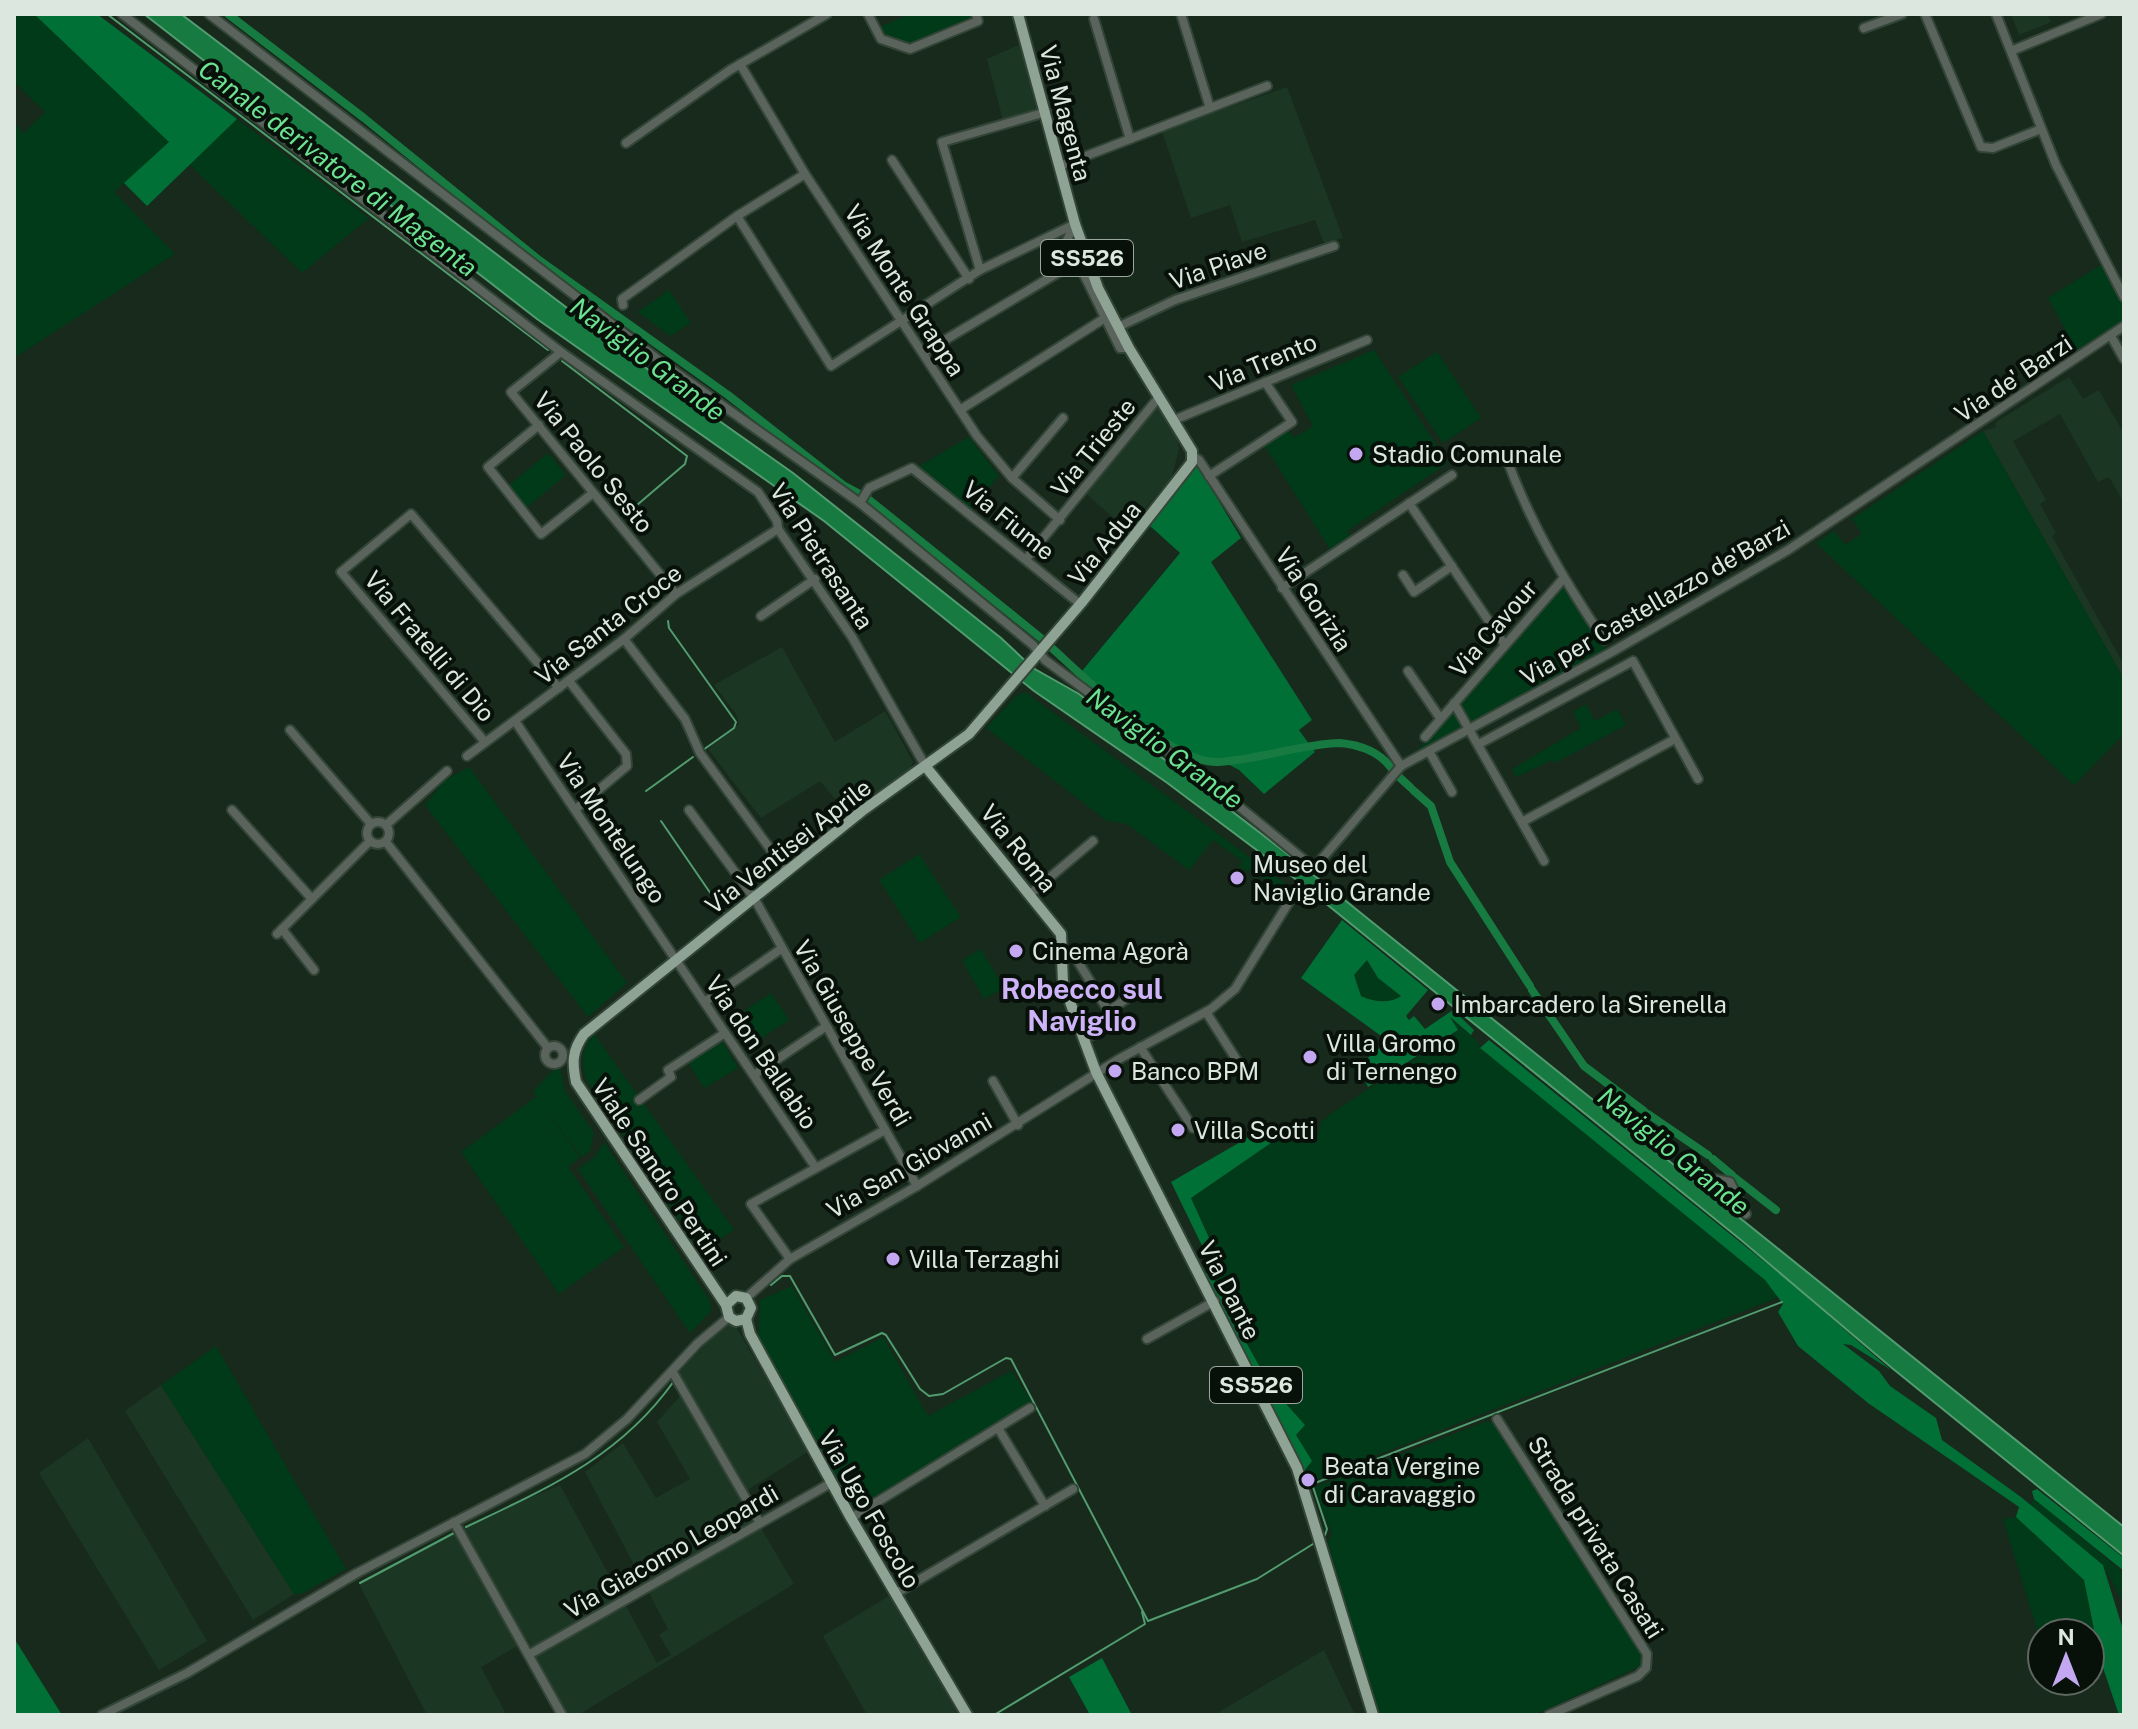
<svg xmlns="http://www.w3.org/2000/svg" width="2138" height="1729" viewBox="0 0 2138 1729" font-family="'Public Sans',sans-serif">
	<rect width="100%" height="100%" fill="#172a1c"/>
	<g fill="#1c3624">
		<path d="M2011 14H2047L2051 22 2019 35Z"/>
		<path d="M1021 44 1038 117 1005 128 987 59Z"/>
		<path d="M1287 87 1343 238 1324 243 1315 220 1242 242 1230 205 1191 218 1162 131Z"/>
		<path d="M2069 377 2083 399 2099 390 2121 429 2124 428V503L2109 477 2098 482 2060 414 2013 441 2046 500 2040 504 2056 533 2052 536 2124 665V679L1983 431 1995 428 1996 422Z"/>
		<path d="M1155 402 1175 433 1179 448 1176 461 1171 478 1127 530 1082 490Z"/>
		<path d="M782 647 835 742 885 711 913 762 909 772 847 813 820 781 761 818 708 749 739 724 736 714 714 685Z"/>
		<path d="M728 1321 736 1327 809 1451 741 1494 794 1584 578 1715H565L528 1640 481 1667 506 1714 427 1715 358 1582 468 1524 560 1485 657 1663 671 1655 659 1635 668 1629 585 1472 623 1443 656 1498 690 1479 657 1422 687 1388 679 1372Z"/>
		<path d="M161 1385 294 1594 253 1620 125 1411Z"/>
		<path d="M88 1438 207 1641 159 1670 39 1473Z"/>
		<path d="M889 1596 959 1715H867L823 1636Z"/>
		<path d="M1324 1650 1355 1715H1214Z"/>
	</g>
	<g fill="#003a19">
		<path d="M14 14H34L170 142 114 192 175 254 14 358V121L23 134 45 112 14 82Z"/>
		<path d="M910 14H973L975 20C944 32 904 59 878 28Z"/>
		<path d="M237 119 369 218 302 273 189 164Z"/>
		<path d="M2104 263 2124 299V319L2077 351 2048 298Z"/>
		<path d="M669 290 691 323 670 336 638 312Z"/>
		<path d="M1374 350 1448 463 1347 531 1351 538 1331 551 1265 446 1288 430 1294 438 1313 426 1291 385Z"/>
		<path d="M1437 352 1481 418 1443 443 1398 377Z"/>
		<path d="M1983 431 2124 679V734L2074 785 1816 543 1834 531 1845 545 1862 534 1852 519Z"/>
		<path d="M969 437 999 476 970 511 916 468Z"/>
		<path d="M548 453 566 475 526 508 508 486Z"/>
		<path d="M1563 582 1606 651 1472 725 1457 703Z"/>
		<path d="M1025 692 1296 891 1293 897 1257 875 1252 867 1248 872 1239 866 1242 861 1213 840 1189 870 1127 824 1107 821 986 728 1016 696Z"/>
		<path d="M1586 704 1595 721 1617 709 1626 725 1555 763 1552 760 1516 777 1512 769 1581 728 1573 712Z"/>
		<path d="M1454 706 1468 728 1415 754Z"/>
		<path d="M469 767 627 983 588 1017 425 805 445 780Z"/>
		<path d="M919 854 961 917 920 943 879 880Z"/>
		<path d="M981 949 1004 988 984 999 962 960Z"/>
		<path d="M1367 960 1374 973 1401 996C1390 1004 1373 1002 1361 996L1354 975Z"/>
		<path d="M771 993 789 1020 758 1040 741 1013Z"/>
		<path d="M1449 1017 1476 1040 1480 1048 1765 1280 1777 1295 1774 1299 1309 1482 1304 1471 1311 1461 1296 1435 1305 1425 1271 1387 1210 1273H1203L1199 1266 1219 1259 1191 1198 1278 1138 1296 1137 1309 1141 1317 1137 1321 1122 1333 1112 1458 1031Z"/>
		<path d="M594 1034 734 1230 700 1251 587 1081C580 1062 581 1050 594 1034Z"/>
		<path d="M723 1042 738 1068 704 1088 688 1062Z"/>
		<path d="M560 1068 565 1091 594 1133 590 1151 582 1157 539 1102 580 1157 568 1167 624 1247 559 1294 461 1152 536 1097 533 1092 552 1071Z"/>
		<path d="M604 1142 710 1301 711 1311 690 1333 578 1169 595 1157Z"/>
		<path d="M792 1286 835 1362 883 1337 928 1416 1011 1371 1032 1402 854 1510 758 1341 760 1300Z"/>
		<path d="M216 1346 346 1569 301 1594H294L161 1385Z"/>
		<path d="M1488 1421 1496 1425 1643 1654V1665L1534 1715H1379L1328 1542 1332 1535 1315 1487Z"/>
		<path d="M2034 1499 2124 1573V1604L2103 1565 2030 1505Z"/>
		<path d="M2016 1517 2084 1580 2100 1659 2090 1661V1633H2042V1645L2003 1519Z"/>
	</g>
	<g fill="#007037" fill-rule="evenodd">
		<path d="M34 14H97L237 119 147 206 124 183 169 142Z"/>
		<path d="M1197 465 1241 538 1211 562 1312 720 1299 730 1315 752 1264 794 1239 770 1224 762 1177 750 1119 705 1082 671 1180 553 1149 525Z"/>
		<path d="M1342 920 1428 990 1406 1016 1409 1020 1414 1016 1425 1029 1453 1010 1474 1030 1471 1035 1450 1017 1458 1030 1368 1087 1358 1066 1388 1041 1301 978ZM1367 960 1378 978 1401 996C1390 1004 1373 1002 1361 996L1354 975Z"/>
		<path d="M1489 1040 1791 1283 1891 1370 1851 1345 1843 1344 1879 1371 1890 1386 1936 1418 1942 1440 2021 1497 2103 1565 2124 1633V1715H2119L2100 1659 2084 1580 2016 1517 2019 1507 1868 1403 1798 1346 1778 1312 1783 1304 1765 1280 1480 1048Z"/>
		<path d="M1268 1126 1278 1138 1191 1198 1219 1260H1209L1171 1182Z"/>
		<path d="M1204 1273H1210L1238 1317 1236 1324 1271 1387 1305 1425 1296 1435 1312 1461 1304 1471Z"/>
		<path d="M2037 1489 2124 1558V1571L2034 1499 2032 1491Z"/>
		<path d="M14 1638 62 1715H14Z"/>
		<path d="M1102 1658 1132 1715H1090L1069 1677Z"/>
	</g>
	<path fill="#177b41" stroke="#529c70" stroke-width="2" d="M144 14H181L667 384 793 473 1001 638 1033 668 1079 694 1285 852 2124 1527V1556L1892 1368 1741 1240 1298 881 1166 782 1034 691 824 521 537 319Z"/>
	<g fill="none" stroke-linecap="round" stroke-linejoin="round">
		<g stroke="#529c70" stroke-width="2">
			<path d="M107 14 548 350"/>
			<path d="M562 361 687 456 685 464 623 517"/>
			<path d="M668 621 669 628 736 722 734 728 703 750"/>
			<path d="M646 791 693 757"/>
			<path d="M661 821 724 913"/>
			<path d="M682 962 732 922"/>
			<path d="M771 1285 782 1276H790L835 1355 882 1333 886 1335 920 1389 929 1396 943 1394 1006 1358 1011 1359 1148 1621 1257 1579 1313 1544"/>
			<path d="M466 1527C548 1488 620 1457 674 1381"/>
			<path d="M1325 1535 1327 1529 1313 1487 1315 1483 1782 1302"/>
			<path d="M360 1583 454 1533"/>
			<path d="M994 1715 1145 1624 1142 1612"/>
		</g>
		<g stroke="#177b41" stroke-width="8">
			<path d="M228 14 364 118 539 260 728 395 843 485 867 498 1041 638"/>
			<path d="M1052 648C1086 679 1172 764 1218 762 1259 760 1299 744 1340 743 1361 745 1380 752 1392 769"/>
			<path d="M1397 775 1410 787"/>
			<path d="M1413 790 1431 806 1450 862 1530 986"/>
			<path d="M1532 990 1584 1066 1644 1111"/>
			<path d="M1648 1114 1708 1155"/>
			<path d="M1713 1159 1732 1175"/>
			<path d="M1735 1178 1776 1210"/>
		</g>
		<g stroke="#334537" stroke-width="12">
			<g id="minor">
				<path d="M122 14 561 352 758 492 777 521 778 529 852 637 926 767"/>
				<path d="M209 14 660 361 860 503 1033 645 1045 660 1208 781 1314 868 1401 766"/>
				<path d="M868 14 881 39 910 49 978 21 976 14"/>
				<path d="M1181 14 1210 108"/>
				<path d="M1925 14 1981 147 1993 148 2041 129"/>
				<path d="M1996 14 2056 165 2124 297"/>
				<path d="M1094 19 1130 139"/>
				<path d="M1864 28 1902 14"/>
				<path d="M2011 51 2101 14"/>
				<path d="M740 64 805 174 977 436 1012 478 1060 520"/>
				<path d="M1046 112 942 142 980 270 1075 224"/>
				<path d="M626 143 730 70 827 14"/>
				<path d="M892 160 969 279"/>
				<path d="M1060 166 1267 86"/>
				<path d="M737 216 831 366 980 270"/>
				<path d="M1075 224 1067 240 1120 348H1129"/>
				<path d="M623 305 622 299 737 216 805 174"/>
				<path d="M1118 327 1175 300 1334 246"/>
				<path d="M2111 336 2124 359"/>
				<path d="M561 352 511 392 676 594"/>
				<path d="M923 353 1076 262"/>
				<path d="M960 410 1105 318"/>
				<path d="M1174 420 1367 340"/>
				<path d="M539 425 488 467 541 534 593 493"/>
				<path d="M1193 456 1199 460 1401 766"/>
				<path d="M1506 457C1530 523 1565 582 1604 640"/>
				<path d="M1209 476 1292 422 1265 382"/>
				<path d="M1012 478 1063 418"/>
				<path d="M860 503 869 488 912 468 1080 604"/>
				<path d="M1409 503 1505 645"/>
				<path d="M1026 559 1159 397"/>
				<path d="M1403 575 1414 592 1452 566"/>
				<path d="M1282 588 1452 475"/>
				<path d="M761 616 815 579"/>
				<path d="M624 639 685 719 700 753 787 872"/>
				<path d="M1408 671 1440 718"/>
				<path d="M569 681 626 754 627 766 577 808"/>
				<path d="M1454 703 1544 861"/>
				<path d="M515 721 816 1168"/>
				<path d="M290 730 371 824"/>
				<path d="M1425 737 1563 579"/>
				<path d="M485 742 341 572 411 514 559 688"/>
				<path d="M1479 744 1633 661 1698 779"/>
				<path d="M1430 753 1452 792"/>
				<path d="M467 756 624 639 676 594 778 529"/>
				<path d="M1401 766 1610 653 1788 550 2124 326"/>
				<path d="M232 810 312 899"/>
				<path d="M689 810 754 898 917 1186"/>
				<circle cx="378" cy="833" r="11"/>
				<path d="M1522 822 1675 739"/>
				<path d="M386 825 447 771"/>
				<path d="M386 842 548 1048"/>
				<path d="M1030 894 1093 841"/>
				<path d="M282 929 314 970"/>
				<path d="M277 934 370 841"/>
				<path d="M1062 955H1074L1115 1022 1085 1039"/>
				<path d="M706 1001 781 949"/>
				<path d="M1108 1011 1143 988"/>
				<path d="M1206 1012 1245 1073"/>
				<circle cx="554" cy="1055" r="9"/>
				<path d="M1140 1047 1193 1128"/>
				<path d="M754 1075 825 1027"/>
				<path d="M993 1081 1018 1125"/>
				<path d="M639 1100 671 1077 668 1070 725 1033"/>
				<path d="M1701 1176 1730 1182 1746 1214"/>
				<path d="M790 1259 751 1204 885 1130"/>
				<path d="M746 1298 790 1259 917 1186 1119 1059 1211 1009 1235 989 1299 886"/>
				<path d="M1147 1339 1215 1301"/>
				<path d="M672 1371 760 1523"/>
				<path d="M1497 1419 1647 1654 1646 1668 1638 1676 1549 1715"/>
				<path d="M998 1428 1045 1506"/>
				<path d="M851 1518 1030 1408"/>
				<path d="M454 1522 562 1715"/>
				<path d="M895 1594 1073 1489"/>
				<path d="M530 1654 831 1483"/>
				<path d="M102 1715 187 1673 357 1573 585 1454 627 1419 698 1343 729 1317"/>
			</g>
		</g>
		<g stroke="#334537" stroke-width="14">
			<g id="major">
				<path d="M926 767 1061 934 1063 983 1096 1072 1297 1468 1373 1715"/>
				<path d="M726 1305 736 1296 746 1298 751 1308 746 1319"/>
				<path d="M746 1319 736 1321 729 1317 726 1305 576 1082C572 1062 572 1051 584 1034L862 811 969 734 1083 601 1192 462V451L1129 348 1098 288 1075 224 1018 14"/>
				<path d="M746 1319 750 1334 851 1518 967 1715"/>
			</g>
		</g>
		<use href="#minor" stroke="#5a645c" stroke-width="8"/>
		<use href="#major" stroke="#8fa394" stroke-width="10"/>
	</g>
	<g fill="#c4a7f1" stroke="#08100a" stroke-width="3">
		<circle cx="1356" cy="454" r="8"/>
		<circle cx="1237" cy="878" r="8"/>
		<circle cx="1016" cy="951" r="8"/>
		<circle cx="1438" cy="1004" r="8"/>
		<circle cx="1310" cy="1057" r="8"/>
		<circle cx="1115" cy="1071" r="8"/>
		<circle cx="1178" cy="1130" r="8"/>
		<circle cx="893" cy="1259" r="8"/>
		<circle cx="1308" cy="1480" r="8"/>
	</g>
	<g text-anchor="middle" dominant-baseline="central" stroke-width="8" stroke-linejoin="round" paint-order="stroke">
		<g fill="#08100a" stroke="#9ca79f" stroke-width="2">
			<rect x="1041" y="240" width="92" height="36" rx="6"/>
			<rect x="1210" y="1367" width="92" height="36" rx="6"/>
		</g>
		<g font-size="22" font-weight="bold" fill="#dce8df">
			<text x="1087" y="258">SS526</text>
			<text x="1256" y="1385">SS526</text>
		</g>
		<g font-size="24" fill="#dce8df" stroke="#08100a">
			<text transform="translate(1066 113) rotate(75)">Via Magenta</text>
			<text transform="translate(1218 265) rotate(-19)">Via Piave</text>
			<text transform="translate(905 290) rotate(57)">Via Monte Grappa</text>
			<text transform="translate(1263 362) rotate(-23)">Via Trento</text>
			<text transform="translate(2013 378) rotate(-34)">Via de' Barzi</text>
			<text transform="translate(1093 447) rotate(-51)">Via Trieste</text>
			<text transform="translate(594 462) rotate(51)">Via Paolo Sesto</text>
			<text transform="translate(1009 520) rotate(39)">Via Fiume</text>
			<text transform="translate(1104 543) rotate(-51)">Via Adua</text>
			<text transform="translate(822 556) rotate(57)">Via Pietrasanta</text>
			<text transform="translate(1314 599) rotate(57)">Via Gorizia</text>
			<text transform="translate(1655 602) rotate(-30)">Via per Castellazzo de'Barzi</text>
			<text transform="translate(608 624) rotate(-38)">Via Santa Croce</text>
			<text transform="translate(1493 628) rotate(-49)">Via Cavour</text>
			<text transform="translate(430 646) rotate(50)">Via Fratelli di Dio</text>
			<text transform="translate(612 828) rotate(56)">Via Montelungo</text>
			<text transform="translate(788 846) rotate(-38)">Via Ventisei Aprile</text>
			<text transform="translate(1019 848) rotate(51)">Via Roma</text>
			<text transform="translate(853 1033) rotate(60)">Via Giuseppe Verdi</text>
			<text transform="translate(762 1052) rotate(56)">Via don Ballabio</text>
			<text transform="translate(909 1165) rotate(-30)">Via San Giovanni</text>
			<text transform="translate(660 1172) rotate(56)">Viale Sandro Pertini</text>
			<text transform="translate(1230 1290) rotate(63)">Via Dante</text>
			<text transform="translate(870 1509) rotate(60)">Via Ugo Foscolo</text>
			<text transform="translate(1596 1537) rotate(58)">Strada privata Casati</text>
			<text transform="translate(671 1551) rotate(-30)">Via Giacomo Leopardi</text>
		</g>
		<g font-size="24" fill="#dce8df" stroke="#08100a" text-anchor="start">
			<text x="1372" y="454">Stadio Comunale</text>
			<text x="1253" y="864">Museo del<tspan x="1253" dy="28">Naviglio Grande</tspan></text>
			<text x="1032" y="951">Cinema Agorà</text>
			<text x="1454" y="1004">Imbarcadero la Sirenella</text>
			<text x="1326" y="1043">Villa Gromo<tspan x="1326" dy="28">di Ternengo</tspan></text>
			<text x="1131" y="1071">Banco BPM</text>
			<text x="1194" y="1130">Villa Scotti</text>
			<text x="909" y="1259">Villa Terzaghi</text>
			<text x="1324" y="1466">Beata Vergine<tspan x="1324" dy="28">di Caravaggio</tspan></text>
		</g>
		<g font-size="26" font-style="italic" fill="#6ce292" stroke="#08100a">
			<text transform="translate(338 168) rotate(37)">Canale derivatore di Magenta</text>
			<text transform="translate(648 359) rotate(37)">Naviglio Grande</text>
			<text transform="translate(1165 748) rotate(36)">Naviglio Grande</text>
			<text transform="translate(1674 1151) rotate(39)">Naviglio Grande</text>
		</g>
		<g font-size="28" font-weight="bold" fill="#ceb3f8" stroke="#08100a">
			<text x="1082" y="988">Robecco sul<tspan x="1082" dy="32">Naviglio</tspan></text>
		</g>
	</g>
	<rect width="2138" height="1729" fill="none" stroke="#dce8df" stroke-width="32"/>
	<g transform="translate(2066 1657)"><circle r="38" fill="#08100a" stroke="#5d665f" stroke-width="2"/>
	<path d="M0-6L14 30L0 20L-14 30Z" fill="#c4a7f1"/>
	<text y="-12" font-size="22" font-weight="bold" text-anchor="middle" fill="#dce8df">N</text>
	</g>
</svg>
